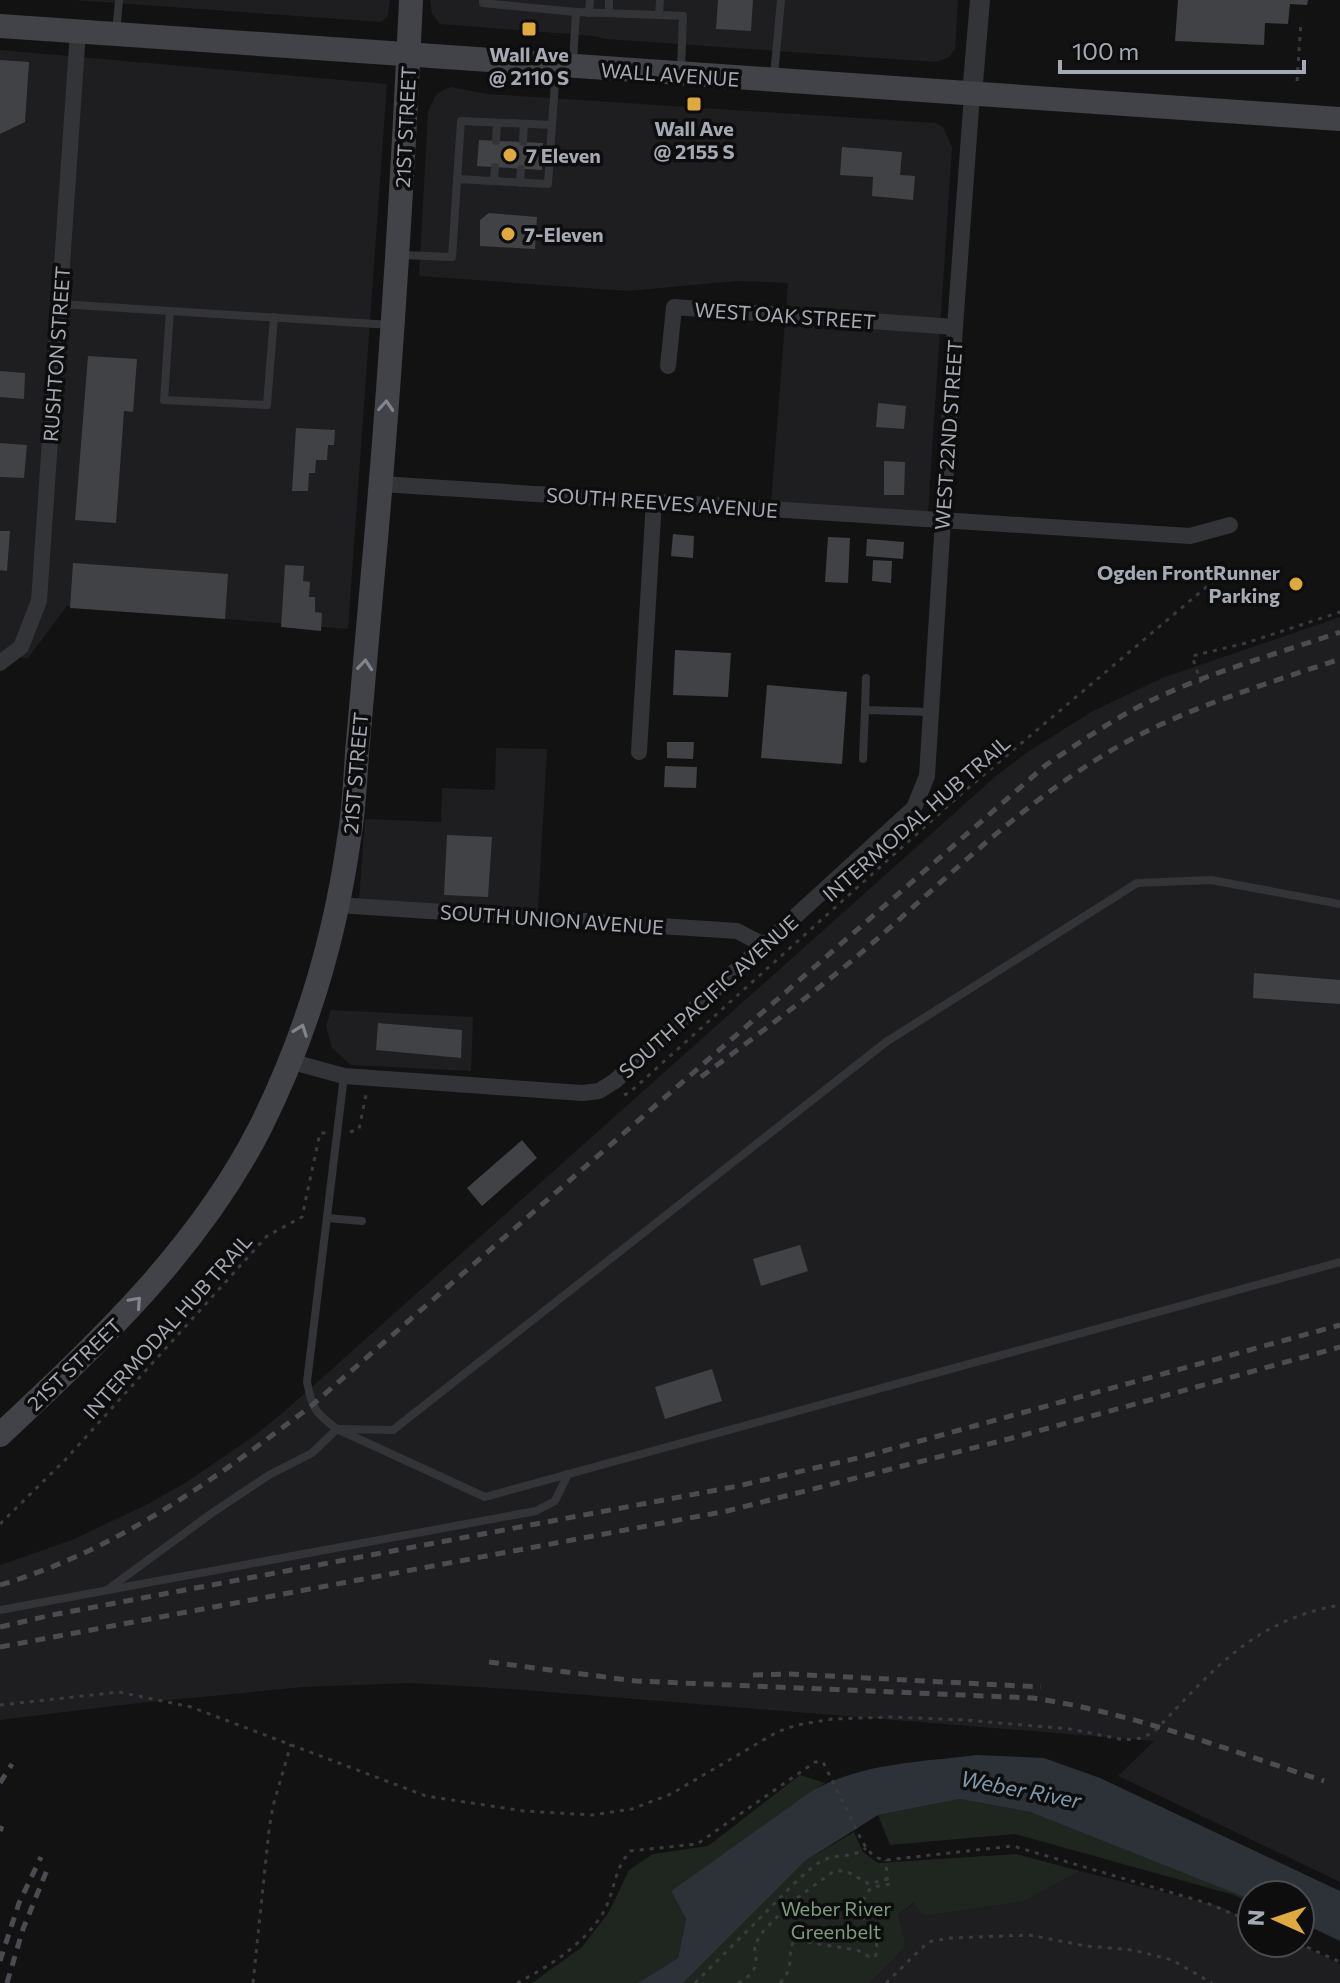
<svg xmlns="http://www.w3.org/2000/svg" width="1340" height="1983" viewBox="0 0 1340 1983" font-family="Commissioner,sans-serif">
	<rect width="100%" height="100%" fill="#121213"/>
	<g fill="#1e1e20">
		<path d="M73 0H390L388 16 381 22Z"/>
		<path d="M430 0H958L955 49 949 57 936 62 605 39 594 36 440 24 432 14Z"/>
		<path d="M0 50 387 84 348 629 67 606 28 658 0 657Z"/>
		<path d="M451 87 487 94 936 123 943 127 952 147 928 513 771 502 788 283 737 281 627 291 419 276 428 111 436 95 445 89Z"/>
		<path d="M1340 617V1882L1118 1776 1154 1741 512 1689 411 1683 304 1687 138 1703 0 1720V1565L72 1540 148 1504 185 1483 254 1436 286 1410 996 776 1026 753 1091 712 1162 678Z"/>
		<path d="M496 748 547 749 538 909 359 899 365 819 441 822 442 788 495 790Z"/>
		<path d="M331 1010 473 1017 471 1071 351 1065 332 1048 326 1026Z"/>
		<path d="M1080 1871 1219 1906 1252 1922V1943H1297L1340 1964V1983H870L906 1946 898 1915 914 1903 925 1916 1023 1901Z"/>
	</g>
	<g fill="#1f261f">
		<path d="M800 1775 825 1783 671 1891 686 1919 678 1958 638 1983H532L582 1947 609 1912 629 1870 653 1854 708 1846Z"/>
		<path d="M960 1799 1030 1812 1250 1899 1252 1904 1234 1895 1015 1834 890 1845 878 1815Z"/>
		<path d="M854 1832 863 1852 878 1863 1016 1854 1080 1871 1024 1901 925 1916 913 1903 898 1915 906 1946 870 1983H683L805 1861Z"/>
	</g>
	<path fill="#2c3238" d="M977 1755 1044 1758 1100 1778 1340 1891V1941L1300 1922V1895H1252V1900L1030 1812 960 1799 878 1815 805 1861 683 1983H638L678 1958 686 1919 671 1891 809 1793C857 1763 922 1762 977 1755Z"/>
	<g fill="#414246">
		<path d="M718 0H753L751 31 716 29Z"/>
		<path d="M1178 0H1308L1307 5 1290 4 1288 24 1265 23 1264 45 1175 41Z"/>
		<path d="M0 60 29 62 25 122 0 134Z"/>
		<path d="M479 140 543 143 542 170 477 166Z"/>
		<path d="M842 147 902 152 900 175 915 176 913 200 872 196 873 177 840 175Z"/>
		<path d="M489 213 537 217 535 249 480 246V220Z"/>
		<path d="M88 356 137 359 133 412 124 411 116 523 75 520Z"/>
		<path d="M0 371 25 373 24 399 0 397Z"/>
		<path d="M878 403 906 406 904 429 876 427Z"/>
		<path d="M296 428 335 430 334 445H328L327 460H316L315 473H309L308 491H292Z"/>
		<path d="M0 443 27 445 24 478 0 477Z"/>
		<path d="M884 461 905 462 904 495H884Z"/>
		<path d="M0 531H10L7 571 0 570Z"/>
		<path d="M673 534 694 536 693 558 671 556Z"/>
		<path d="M828 537 850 538 848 583 825 582Z"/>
		<path d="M867 539 904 542 903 559 866 556Z"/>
		<path d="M873 560 892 561 891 583 872 581Z"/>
		<path d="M73 563 228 574 225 619 70 608Z"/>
		<path d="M285 565 304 566 303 581 310 582 309 597H315V612L322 613 321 631 281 627Z"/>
		<path d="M675 650 731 653 728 697 673 695Z"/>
		<path d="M767 685 847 692 842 764 761 758Z"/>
		<path d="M667 742H694L693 759 667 758Z"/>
		<path d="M665 766 697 767 696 788 664 787Z"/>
		<path d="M447 835 492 837 488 897 444 895Z"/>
		<path d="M1254 973 1340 980V1004L1253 998Z"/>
		<path d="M378 1023 462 1030 461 1058 376 1050Z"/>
		<path d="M522 1140 537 1158 482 1206 467 1188Z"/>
		<path d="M800 1245 808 1271 761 1286 753 1259Z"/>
		<path d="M712 1369 722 1401 665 1419 655 1387Z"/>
	</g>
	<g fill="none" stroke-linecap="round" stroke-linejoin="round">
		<g stroke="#393b3f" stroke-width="3" stroke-dasharray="4 6" stroke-linecap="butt">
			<path d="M1297 81 1301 21"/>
			<path d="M1201 683 1192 656 1246 643 1340 612"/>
			<path d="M624 1095 629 1093 960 795 1230 567"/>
			<path d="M350 1132 359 1129 366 1095"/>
			<path d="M0 1524 66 1459 267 1236 302 1217 320 1133H326"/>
			<path d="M0 1705 119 1692 191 1707 426 1796 524 1811 592 1815 632 1809 671 1794 777 1732 797 1725 832 1719 891 1717 966 1720 1070 1729 1125 1740 1142 1738 1155 1731C1214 1669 1252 1621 1340 1605"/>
			<path d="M1298 1943 1340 1962"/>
			<path d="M253 1983 269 1830 273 1806 291 1744"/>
			<path d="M517 1983C550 1966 583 1945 603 1913 615 1892 613 1871 630 1851L697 1844 815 1762H823L862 1841C868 1851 874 1859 886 1860L1013 1846 1207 1903 1252 1922"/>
			<path d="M695 1983C721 1957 748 1930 774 1904 788 1890 803 1873 820 1862 835 1853 851 1859 866 1848"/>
			<path d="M738 1983C755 1974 759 1965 754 1946L764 1930 793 1901 834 1871H846L869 1884 887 1879"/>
			<path d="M780 1983C796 1966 786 1956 794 1940L857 1950 870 1957H875C886 1931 843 1920 872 1887L891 1884 887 1879 886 1860"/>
			<path d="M886 1983 928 1942 950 1938 1029 1935 1086 1946 1133 1950 1172 1960 1212 1983"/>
		</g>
		<g stroke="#333438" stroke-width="8">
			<path d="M483 0V3L576 12"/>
			<path d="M660 0 659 15 683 16 681 69"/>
			<path d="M589 13 590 0"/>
			<path d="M609 13V0"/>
			<path d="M116 33 119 0"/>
			<path d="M573 62 576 12 659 15"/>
			<path d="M774 76 781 0"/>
			<path d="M496 141 497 123"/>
			<path d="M523 142 524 124"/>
			<path d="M457 179 548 184 552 125"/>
			<path d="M494 181 495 167"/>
			<path d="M520 183 521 169"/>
			<path d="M401 255 452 257 461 121 552 125 556 69"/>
			<path d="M60 304 391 325"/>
			<path d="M170 311 164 400 267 405 274 317"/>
			<path d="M865 710 866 678"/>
			<path d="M863 759 865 710 931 712"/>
			<path d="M344 1076 307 1382C312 1408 315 1413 337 1429L485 1497 1340 1262"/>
			<path d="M327 1218 362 1221"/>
			<path d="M107 1590 212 1513 269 1475 312 1453 337 1429 393 1430 886 1042 1137 883 1211 880 1340 904"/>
			<path d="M0 1610 536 1511 555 1501 568 1474"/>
		</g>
		<g stroke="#333438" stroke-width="16">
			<path d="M668 366 674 307 955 327"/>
			<path d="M381 484 1190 536 1230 525"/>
			<path d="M0 663 21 647 39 601 78 31"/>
			<path d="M639 752 654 501"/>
			<path d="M337 905 737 931 764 945"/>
			<path d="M289 1061 344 1076 582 1093 599 1091 615 1081 914 808 927 776 955 327 972 95"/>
		</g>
		<path stroke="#333438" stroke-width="20" d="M972 95 980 0"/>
		<g stroke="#424348" stroke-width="24">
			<path d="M0 26 1340 119"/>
			<path d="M0 1435C98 1343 198 1250 260 1128 305 1038 335 938 349 839 354 811 355 782 357 753 362 696 367 640 372 583 390 389 402 194 411 0"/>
		</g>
		<g stroke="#4b4c51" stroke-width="5" stroke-dasharray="10 8" stroke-linecap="butt">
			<path d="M701 1077C753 1038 805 1000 855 958 935 890 1010 813 1099 758 1173 711 1258 687 1340 659"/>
			<path d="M0 1585C118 1550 215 1479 311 1406L1046 765C1080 742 1113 719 1150 701 1210 672 1277 654 1340 632"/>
			<path d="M0 1627 52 1615 738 1486 862 1457 1340 1325"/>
			<path d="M0 1647 727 1511 1020 1436 1340 1347"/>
			<path d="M489 1662 636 1681 1033 1698C1133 1713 1228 1750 1324 1781"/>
			<path d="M753 1675 790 1674 1041 1687"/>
			<path d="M0 1783 12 1764"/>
			<path d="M0 1831 2 1826"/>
			<path d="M0 1961 19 1903 41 1857"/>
			<path d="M7 1983 23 1929 49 1865"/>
		</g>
	</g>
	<defs><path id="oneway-chevron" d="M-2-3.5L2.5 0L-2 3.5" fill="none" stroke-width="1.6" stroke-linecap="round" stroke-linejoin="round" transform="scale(2)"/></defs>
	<g stroke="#82858e">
		<use href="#oneway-chevron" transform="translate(386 406) rotate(-86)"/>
		<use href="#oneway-chevron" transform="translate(365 665) rotate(-85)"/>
		<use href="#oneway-chevron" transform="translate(301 1030) rotate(-70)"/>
		<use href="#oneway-chevron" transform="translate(136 1302) rotate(-48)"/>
	</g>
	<g fill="#dfa93e" stroke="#0d0d0e" stroke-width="3">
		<rect x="521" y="21" width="16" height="16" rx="4"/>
		<rect x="686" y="96" width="16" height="16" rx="4"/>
		<circle cx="510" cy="155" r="8"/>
		<circle cx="508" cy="234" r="8"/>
		<circle cx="1296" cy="584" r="8"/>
	</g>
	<g text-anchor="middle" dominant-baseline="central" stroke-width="7" stroke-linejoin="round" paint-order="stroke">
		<g font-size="20" font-weight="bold" fill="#a5a9b3" stroke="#0d0d0e">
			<text x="529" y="54">Wall Ave<tspan x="529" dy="23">@ 2110 S</tspan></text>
			<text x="694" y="128">Wall Ave<tspan x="694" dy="23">@ 2155 S</tspan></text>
			<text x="526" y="155" text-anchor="start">7 Eleven</text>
			<text x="524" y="234" text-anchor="start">7-Eleven</text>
			<text x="1280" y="572" text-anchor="end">Ogden FrontRunner<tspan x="1280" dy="23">Parking</tspan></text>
		</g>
		<g font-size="20" fill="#a5a9b3" stroke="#0d0d0e">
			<text transform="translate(670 74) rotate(4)">WALL AVENUE</text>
			<text transform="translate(405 127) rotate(-87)">21ST STREET</text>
			<text transform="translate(785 315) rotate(4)">WEST OAK STREET</text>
			<text transform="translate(56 354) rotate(-86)">RUSHTON STREET</text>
			<text transform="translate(948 435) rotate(-86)">WEST 22ND STREET</text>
			<text transform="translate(662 502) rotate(4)">SOUTH REEVES AVENUE</text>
			<text transform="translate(355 773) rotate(-85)">21ST STREET</text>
			<text transform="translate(916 818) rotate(-41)">INTERMODAL HUB TRAIL</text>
			<text transform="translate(552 919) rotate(4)">SOUTH UNION AVENUE</text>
			<text transform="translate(708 996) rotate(-42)">SOUTH PACIFIC AVENUE</text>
			<text transform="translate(167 1326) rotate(-48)">INTERMODAL HUB TRAIL</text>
			<text transform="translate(74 1364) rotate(-44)">21ST STREET</text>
		</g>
		<g font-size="20" fill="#7d9c7f" stroke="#0d0d0e">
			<text x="836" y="1908">Weber River<tspan x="836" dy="23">Greenbelt</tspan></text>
		</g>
		<g font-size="22" font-style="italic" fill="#7f96ab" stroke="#0d0d0e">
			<text transform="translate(1021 1789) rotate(11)">Weber River</text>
		</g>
	</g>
	<g transform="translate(1276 1919) rotate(273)"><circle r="38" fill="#0d0d0e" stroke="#4a4b50" stroke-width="2"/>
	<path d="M0-6L14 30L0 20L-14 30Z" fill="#dfa93e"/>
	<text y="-12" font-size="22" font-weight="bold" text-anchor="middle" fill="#a5a9b3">N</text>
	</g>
	<path d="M1060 60v12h244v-12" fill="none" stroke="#a5a9b3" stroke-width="4"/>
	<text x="1072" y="60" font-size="24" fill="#a5a9b3" stroke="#0d0d0e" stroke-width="6" paint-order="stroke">100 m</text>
</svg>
